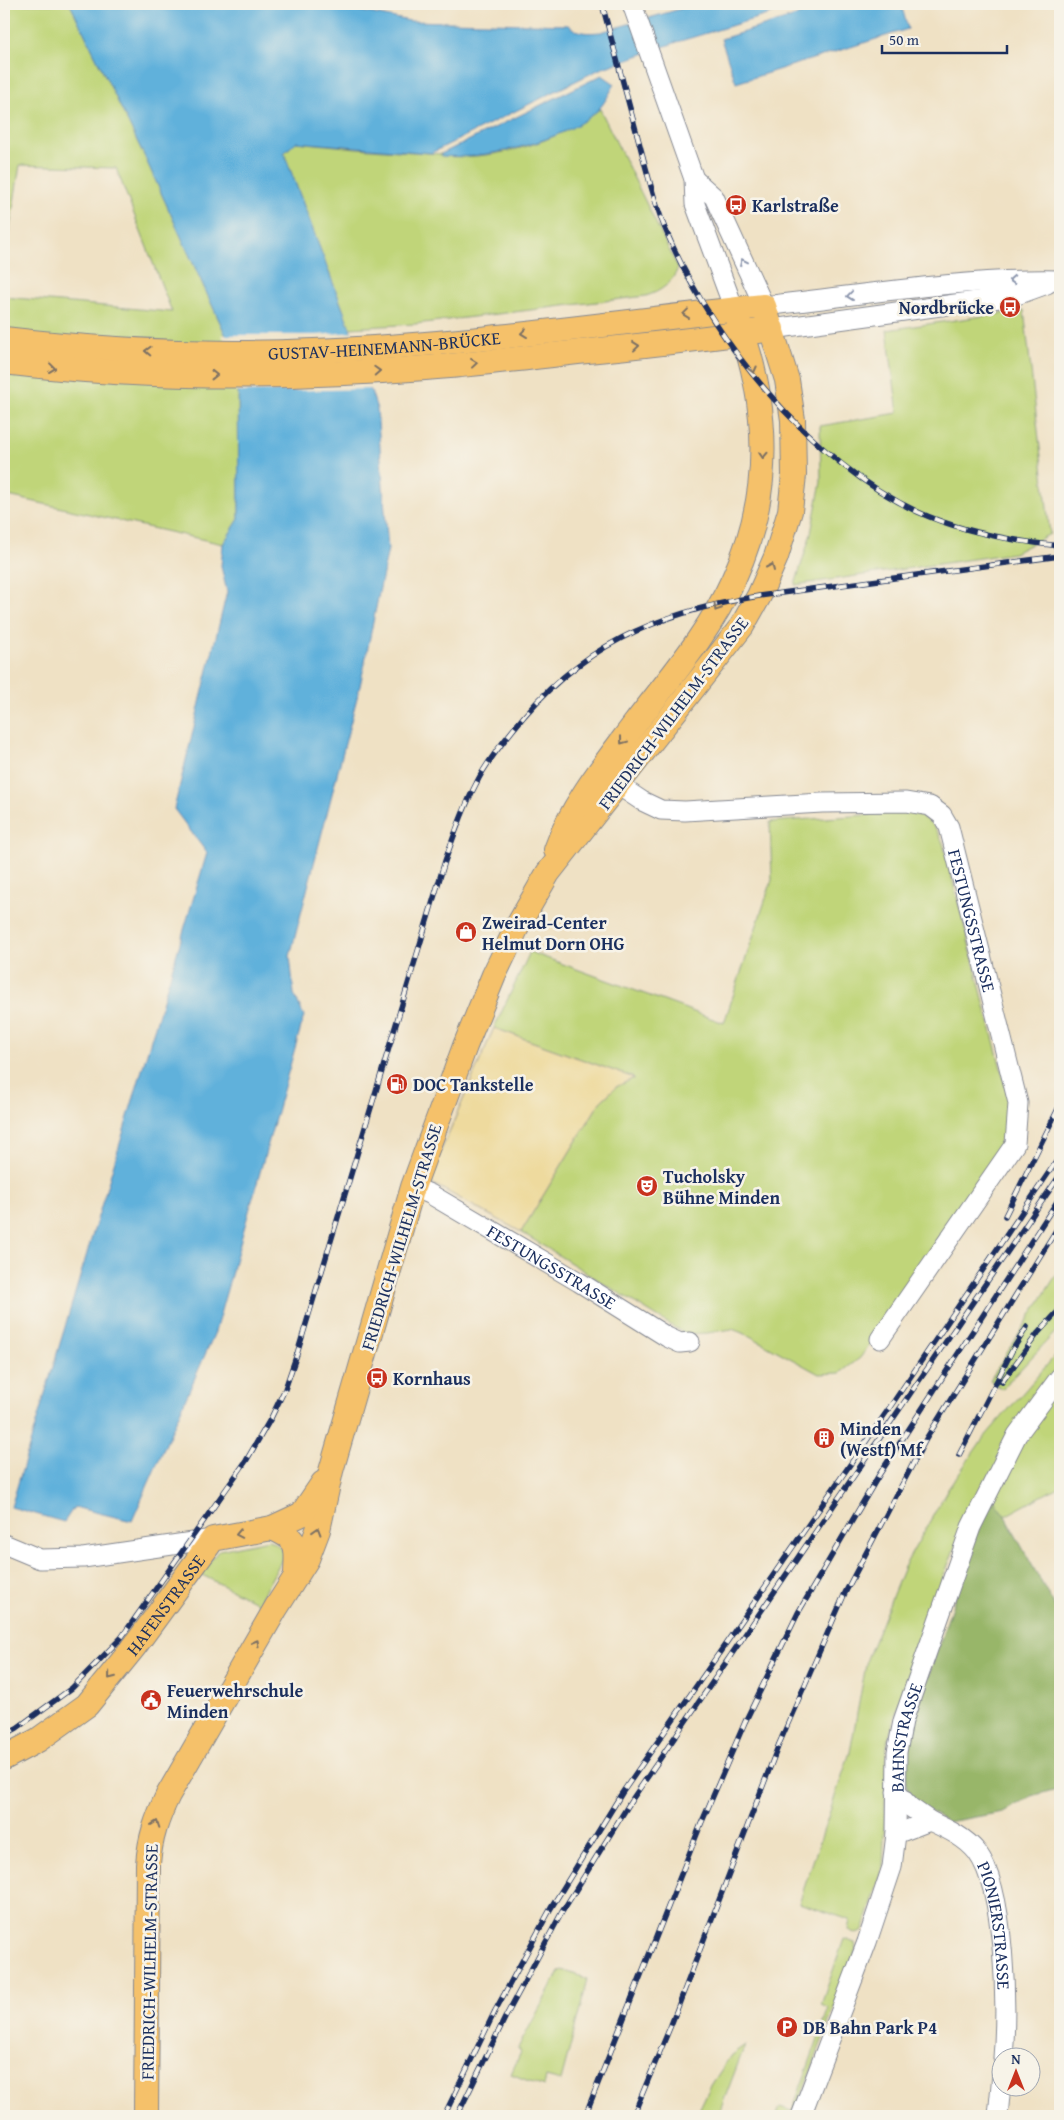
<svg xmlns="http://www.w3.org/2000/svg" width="1064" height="2120" viewBox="0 0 1064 2120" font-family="'Gentium Book Plus',serif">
	<rect width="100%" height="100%" fill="#f7f3e8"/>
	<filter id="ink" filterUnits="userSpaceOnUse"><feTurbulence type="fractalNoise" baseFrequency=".02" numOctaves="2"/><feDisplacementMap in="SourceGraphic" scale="10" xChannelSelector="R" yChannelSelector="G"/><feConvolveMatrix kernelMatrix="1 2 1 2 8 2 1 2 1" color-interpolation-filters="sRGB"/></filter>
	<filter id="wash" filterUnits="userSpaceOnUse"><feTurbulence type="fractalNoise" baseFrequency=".0096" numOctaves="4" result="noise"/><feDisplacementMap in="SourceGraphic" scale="20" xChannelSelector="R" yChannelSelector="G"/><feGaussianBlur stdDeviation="1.12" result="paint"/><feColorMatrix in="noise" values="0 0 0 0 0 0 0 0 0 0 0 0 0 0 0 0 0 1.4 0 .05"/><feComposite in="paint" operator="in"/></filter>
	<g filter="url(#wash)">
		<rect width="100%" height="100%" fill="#efe1c4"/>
		<g fill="#c0d579" stroke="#6e826c">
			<path d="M4 4H70L143 153 238 362 239 519 223 544 4 495V297L172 312 116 168 20 165 4 264Z"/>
			<path d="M600 109 678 268C672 283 662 291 646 296L415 324 350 328 284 153 296 142 356 148 441 154 442 156C495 161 558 142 600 109Z"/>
			<path d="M1024 310 1050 534 1014 553 795 585 811 533 821 482 820 426 898 413 887 330Z"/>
			<path d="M908 812C929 819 934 823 943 843L1010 1103V1134L1004 1155 860 1358 840 1373 819 1374 748 1335 732 1329 707 1333 685 1334 521 1232 600 1102 616 1087 634 1078 494 1028 530 952 724 1023 772 880 770 822Z"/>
			<path d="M1060 1269V1327L1002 1389 990 1380Z"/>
			<path d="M1060 1350V1486L1005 1516 994 1501 958 1539 930 1612 894 1719 887 1745 883 1868 863 1931 857 1934 848 1930 850 1920 799 1903 850 1752 867 1659 904 1567 948 1489 982 1440Z"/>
			<path d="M269 1540 278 1545 285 1554 258 1603 200 1574 219 1550Z"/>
			<path d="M844 1939 855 1943 856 1949 794 2116 777 2115 780 2107 792 2111 829 2008 821 2005Z"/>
			<path d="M562 1970 588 1979 561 2081 546 2077 544 2087 511 2074 521 2052 518 2048 559 1972Z"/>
			<path d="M745 2045 718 2116H696L710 2087 731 2055Z"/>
		</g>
		<path fill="#98b669" stroke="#5a7264" d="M994 1501 1005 1516 1060 1616V1788L1032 1796 1003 1812 948 1822C938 1815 923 1809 915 1801 901 1786 906 1758 907 1740L976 1535Z"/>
		<path fill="#eeda9e" stroke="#84847e" d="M494 1028 634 1078 616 1087 600 1102 521 1232 428 1181Z"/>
		<g fill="#60b1db" stroke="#3e709c">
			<path d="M70 4H325L410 21 568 25C578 34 588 33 601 32L697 4H804L677 42 600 69 431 153 296 142 284 153 350 328 377 409 388 549 360 686 290 956 294 994 304 1016 215 1332 132 1521 74 1507 64 1522 11 1507 207 853 174 809 227 592 221 566 223 544 239 519 238 362 143 153Z"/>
			<path d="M835 4H880L884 6 901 4 908 29 736 83 721 39Z"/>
			<path d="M602 75 615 84C610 92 605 103 598 110 565 141 486 160 441 156V154Z"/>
		</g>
		<path fill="#efe1c4" d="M354 332 373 389 235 392V363L222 335H316Z"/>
	</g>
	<g filter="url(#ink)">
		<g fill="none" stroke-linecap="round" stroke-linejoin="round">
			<g stroke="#858891" stroke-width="21">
				<g id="minor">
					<path d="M632 4 694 179 695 204 734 309"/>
					<path d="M694 179 714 197 764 306C862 295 961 278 1060 280"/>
					<path d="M772 329 1014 296 1047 284"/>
					<path id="s1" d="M606 777 642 801 661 810 685 811 822 803 906 802 930 806 942 815 949 827 1018 1103 1015 1144 880 1339"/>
					<path id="s2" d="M413 1187 430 1194 579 1282 667 1337 680 1343 690 1342"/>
					<path d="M4 1544 40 1559 83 1558 213 1539"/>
					<path d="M896 1792 910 1807 930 1821"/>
					<path id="s3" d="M896 1834 930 1821C947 1829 965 1837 977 1852 1006 1891 1007 2009 1003 2058"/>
					<path id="s4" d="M801 2116 867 1942 892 1867 896 1834 897 1752 903 1721 928 1649 971 1527 1017 1435 1060 1377"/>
					<path d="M998 2116 1002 2074"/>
				</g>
			</g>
			<g stroke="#858891" stroke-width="26">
				<g id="major">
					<path id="s5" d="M4 339C107 351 210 356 314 351 464 345 614 323 764 306L787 380 793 420 794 475 790 511 776 557 759 596 742 626 548 873 517 927 494 975 465 1046 413 1187 331 1471 318 1530 307 1559 276 1608 168 1795C157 1818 150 1838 148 1864L146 2116"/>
					<path d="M4 362C144 379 285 379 425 368 468 365 510 360 552 355 626 347 699 340 772 329"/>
					<path d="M556 850C572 804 605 764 634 725 670 678 710 632 734 578 773 493 770 407 738 320"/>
					<path d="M272 1528C300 1540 297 1546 296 1574"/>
					<path id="s6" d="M4 1758 38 1740 87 1705 134 1647 213 1539 272 1528 302 1514 323 1483"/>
				</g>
			</g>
			<use href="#minor" stroke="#fff" stroke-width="19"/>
			<use href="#major" stroke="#f5c16b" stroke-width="24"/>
			<g stroke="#1b2f5e" stroke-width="5.5">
				<g id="rail">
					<path d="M602 4C614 48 626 93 638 138 646 168 653 198 664 226 710 338 808 460 918 512 962 532 1012 541 1060 546"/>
					<path d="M1005 1216 1060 1105"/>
					<path d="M1002 1382 1038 1333 1060 1309"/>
					<path d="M959 1455 1013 1349 1027 1327"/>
					<path d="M4 1735 17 1728 72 1688 121 1638 246 1461 271 1418 285 1389 297 1354 445 861C454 835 463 809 476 784 485 765 499 747 512 731 578 646 656 613 759 596L1060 556"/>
					<path d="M444 2116 495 2011 551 1908 622 1793 890 1407 1060 1156"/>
					<path d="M457 2116 505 2018 562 1912 631 1801 1060 1175"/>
					<path d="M585 2116 701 1824 745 1722 798 1613 879 1475 1060 1197"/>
					<path d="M633 2116 671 2025 779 1744 845 1593 926 1439 1060 1224"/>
				</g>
			</g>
			<use href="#rail" stroke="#f7f3e8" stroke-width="4" stroke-dasharray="11" stroke-linecap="butt"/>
		</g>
		<defs><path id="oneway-chevron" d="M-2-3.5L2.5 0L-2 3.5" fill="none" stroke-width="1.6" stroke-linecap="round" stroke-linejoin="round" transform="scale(1.25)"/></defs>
		<g stroke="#8d97ae">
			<use href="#oneway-chevron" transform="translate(743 262) rotate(-115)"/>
			<use href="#oneway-chevron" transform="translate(1012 280) rotate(177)"/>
			<use href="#oneway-chevron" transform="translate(850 296) rotate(173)"/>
		</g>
		<g stroke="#7d7164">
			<use href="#oneway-chevron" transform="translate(686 314) rotate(173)"/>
			<use href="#oneway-chevron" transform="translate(524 333) rotate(173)"/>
			<use href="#oneway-chevron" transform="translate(636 346) rotate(-6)"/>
			<use href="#oneway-chevron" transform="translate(148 351) rotate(-178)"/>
			<use href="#oneway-chevron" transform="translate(474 363) rotate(-6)"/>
			<use href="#oneway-chevron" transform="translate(52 368) rotate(7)"/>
			<use href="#oneway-chevron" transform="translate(753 370) rotate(76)"/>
			<use href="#oneway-chevron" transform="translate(377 371) rotate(-3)"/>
			<use href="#oneway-chevron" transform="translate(214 375)"/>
			<use href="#oneway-chevron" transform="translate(763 455) rotate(93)"/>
			<use href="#oneway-chevron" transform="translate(771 567) rotate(-66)"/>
			<use href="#oneway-chevron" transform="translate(717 608) rotate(122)"/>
			<use href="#oneway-chevron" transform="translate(623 741) rotate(127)"/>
			<use href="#oneway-chevron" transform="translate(317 1531) rotate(-73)"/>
			<use href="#oneway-chevron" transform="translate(239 1534) rotate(169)"/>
			<use href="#oneway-chevron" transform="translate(256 1643) rotate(-61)"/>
			<use href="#oneway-chevron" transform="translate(111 1676) rotate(129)"/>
			<use href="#oneway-chevron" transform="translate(156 1824) rotate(-71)"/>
		</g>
	</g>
	<defs>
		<g id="bus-disc" transform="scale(1.125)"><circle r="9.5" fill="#c8321e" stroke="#f7f3e8"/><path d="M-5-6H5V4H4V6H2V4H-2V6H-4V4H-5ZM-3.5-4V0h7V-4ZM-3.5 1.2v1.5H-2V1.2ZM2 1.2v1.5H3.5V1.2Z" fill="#fff"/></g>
		<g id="shop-disc" transform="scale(1.125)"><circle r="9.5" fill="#c8321e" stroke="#f7f3e8"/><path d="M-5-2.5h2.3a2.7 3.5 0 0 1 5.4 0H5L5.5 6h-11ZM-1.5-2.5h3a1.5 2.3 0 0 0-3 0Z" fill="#fff"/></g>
		<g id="fuel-disc" transform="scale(1.125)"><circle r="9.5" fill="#c8321e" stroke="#f7f3e8"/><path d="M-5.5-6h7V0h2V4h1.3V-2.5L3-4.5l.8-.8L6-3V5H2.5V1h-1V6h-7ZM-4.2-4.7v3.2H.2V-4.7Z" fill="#fff"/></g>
		<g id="theatre-disc" transform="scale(1.125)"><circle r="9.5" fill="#c8321e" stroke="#f7f3e8"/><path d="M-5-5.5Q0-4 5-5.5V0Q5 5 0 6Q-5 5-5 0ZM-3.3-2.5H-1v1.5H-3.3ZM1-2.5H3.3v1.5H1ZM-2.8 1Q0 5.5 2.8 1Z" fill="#fff"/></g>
		<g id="building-disc" transform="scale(1.125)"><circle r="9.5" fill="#c8321e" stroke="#f7f3e8"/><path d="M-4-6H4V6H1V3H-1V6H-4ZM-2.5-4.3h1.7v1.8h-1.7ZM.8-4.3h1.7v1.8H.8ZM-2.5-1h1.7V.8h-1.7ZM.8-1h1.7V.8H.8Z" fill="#fff"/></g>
		<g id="civic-disc" transform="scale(1.125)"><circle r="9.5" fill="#c8321e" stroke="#f7f3e8"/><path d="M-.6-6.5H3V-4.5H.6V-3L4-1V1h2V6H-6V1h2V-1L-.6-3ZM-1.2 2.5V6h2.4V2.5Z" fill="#fff"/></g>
		<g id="parking-disc" transform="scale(1.125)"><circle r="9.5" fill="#c8321e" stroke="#f7f3e8"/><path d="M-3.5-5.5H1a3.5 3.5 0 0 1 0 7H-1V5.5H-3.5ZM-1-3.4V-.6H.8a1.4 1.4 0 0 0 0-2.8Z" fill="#fff"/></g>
	</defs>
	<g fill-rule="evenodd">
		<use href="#bus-disc" x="736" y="205"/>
		<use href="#bus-disc" x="1010" y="307"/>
		<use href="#shop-disc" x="466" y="932"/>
		<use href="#fuel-disc" x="397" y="1084"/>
		<use href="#theatre-disc" x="647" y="1186"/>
		<use href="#bus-disc" x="377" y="1378"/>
		<use href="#building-disc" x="824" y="1438"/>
		<use href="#civic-disc" x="151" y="1700"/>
		<use href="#parking-disc" x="787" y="2027"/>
	</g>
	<g text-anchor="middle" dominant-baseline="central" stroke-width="5" stroke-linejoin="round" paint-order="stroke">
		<g font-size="18" font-weight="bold" fill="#1b2f5e" stroke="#f7f3e8" text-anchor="start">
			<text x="752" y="205">Karlstraße</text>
			<text x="994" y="307" text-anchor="end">Nordbrücke</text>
			<text x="482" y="922">Zweirad-Center<tspan x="482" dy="21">Helmut Dorn OHG</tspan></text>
			<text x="413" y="1084">DOC Tankstelle</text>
			<text x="663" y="1176">Tucholsky<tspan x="663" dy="21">Bühne Minden</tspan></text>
			<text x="393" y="1378">Kornhaus</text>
			<text x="840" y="1428">Minden<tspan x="840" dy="21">(Westf) Mf</tspan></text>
			<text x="167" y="1690">Feuerwehrschule<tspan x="167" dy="21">Minden</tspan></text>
			<text x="803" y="2027">DB Bahn Park P4</text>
		</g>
		<g font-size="18" fill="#1b2f5e" stroke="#f7f3e8">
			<text stroke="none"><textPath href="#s5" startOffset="381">GUSTAV-HEINEMANN-BRÜCKE</textPath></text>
			<text transform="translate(673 713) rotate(-53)">FRIEDRICH-WILHELM-STRASSE</text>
			<text stroke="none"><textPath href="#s1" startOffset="459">FESTUNGSSTRASSE</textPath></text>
			<text transform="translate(401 1237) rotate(-73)">FRIEDRICH-WILHELM-STRASSE</text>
			<text stroke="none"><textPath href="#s2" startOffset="160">FESTUNGSSTRASSE</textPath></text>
			<text stroke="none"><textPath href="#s6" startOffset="226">HAFENSTRASSE</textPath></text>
			<text stroke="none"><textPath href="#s4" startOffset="396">BAHNSTRASSE</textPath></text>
			<text stroke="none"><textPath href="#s3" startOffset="170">PIONIERSTRASSE</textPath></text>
			<text transform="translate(149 1962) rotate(-89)">FRIEDRICH-WILHELM-STRASSE</text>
		</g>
	</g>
	<rect width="1064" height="2120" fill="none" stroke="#f7f3e8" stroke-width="20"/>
	<g transform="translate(1016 2072)"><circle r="24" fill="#f7f3e8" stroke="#9fa5b1"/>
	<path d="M0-4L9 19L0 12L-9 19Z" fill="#c8321e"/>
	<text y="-8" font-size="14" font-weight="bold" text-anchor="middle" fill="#1b2f5e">N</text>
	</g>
	<path d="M882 45v8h125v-8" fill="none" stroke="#1b2f5e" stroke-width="2.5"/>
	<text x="889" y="45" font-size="15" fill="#1b2f5e" stroke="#f7f3e8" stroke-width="4" paint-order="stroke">50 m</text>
</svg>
